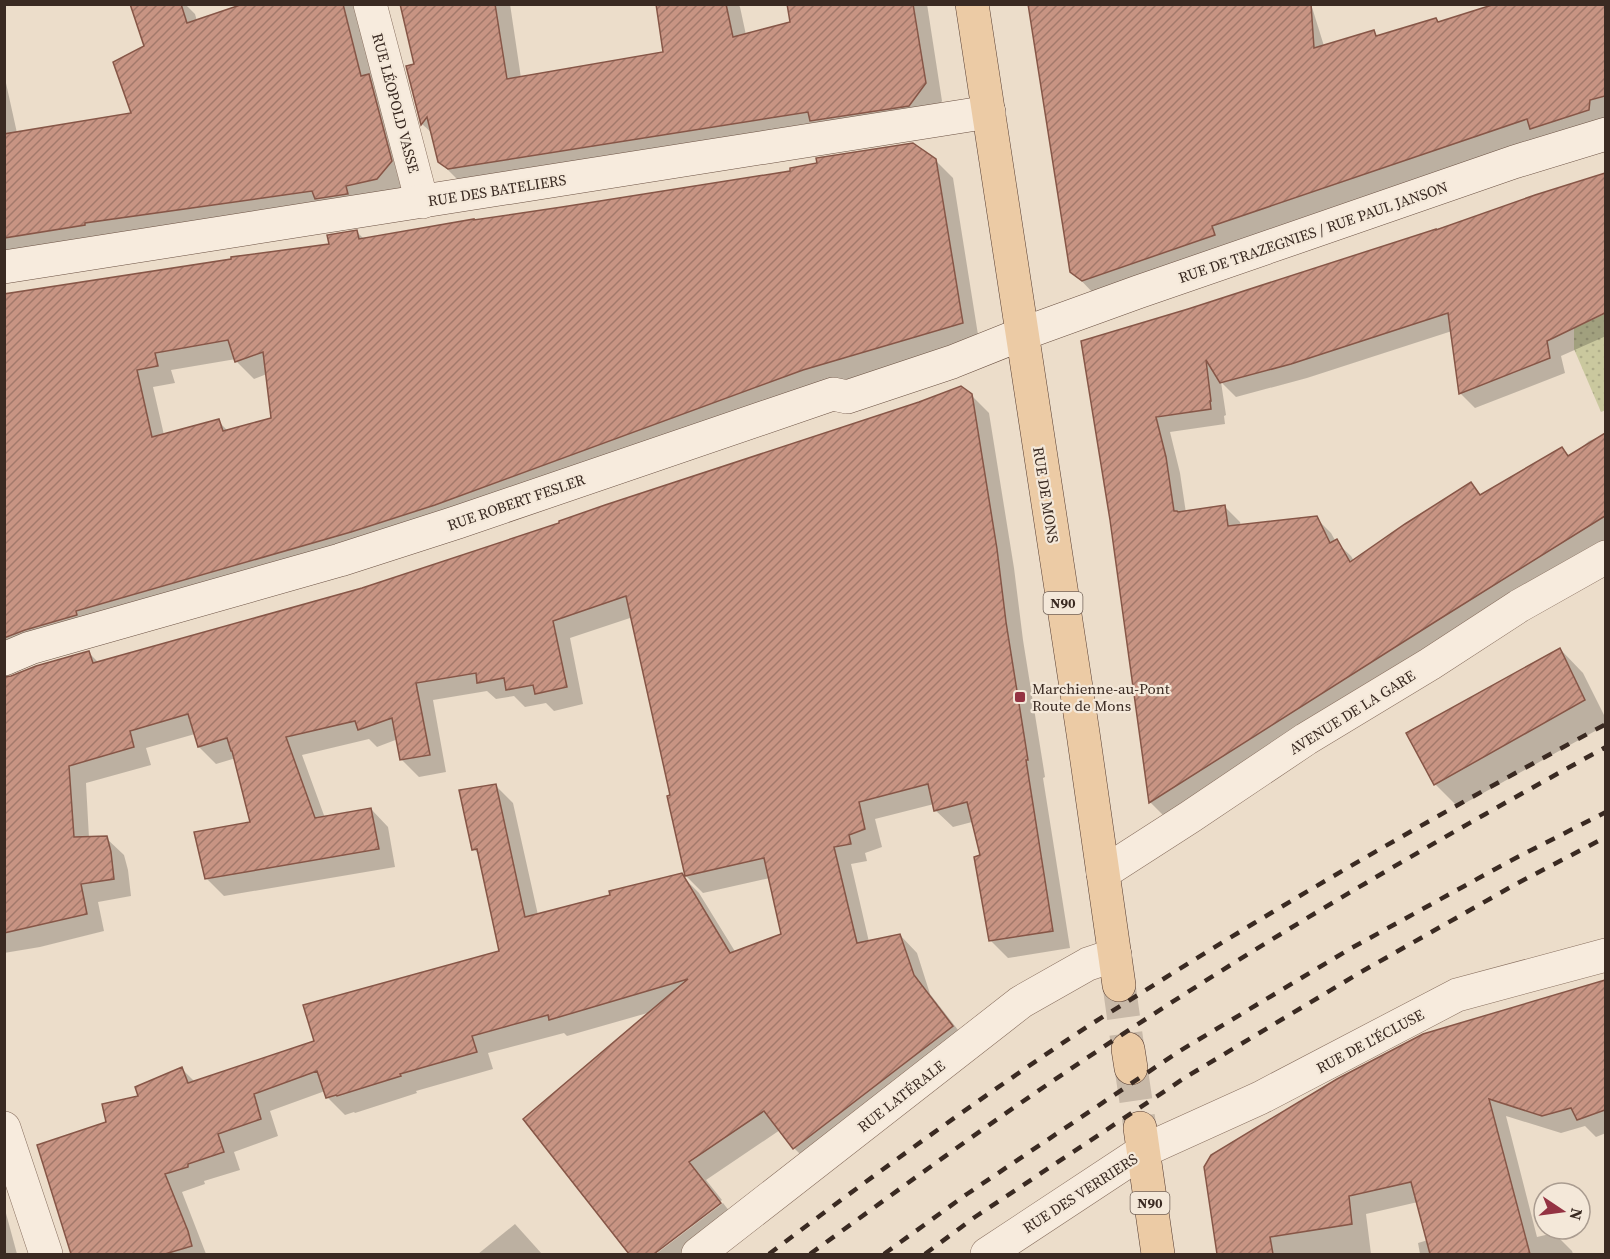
<svg xmlns="http://www.w3.org/2000/svg" width="1610" height="1259" viewBox="0 0 1610 1259" font-family="'Source Serif 4',serif">
	<defs>
		<pattern id="grass-dots" width="8" height="8" patternUnits="userSpaceOnUse" patternTransform="scale(1.5)"><rect width="8" height="8" fill="#cac89e"/><path d="M2 2h.1M6 6h.1" fill="none" stroke="#aeac88" stroke-width="1.8" stroke-linecap="round"/></pattern>
		<pattern id="building-hatch" width="6" height="6" patternUnits="userSpaceOnUse" patternTransform="scale(1.5)"><rect width="6" height="6" fill="#c89483"/><path d="M-1 1l2-2M0 6l6-6M5 7l2-2" fill="none" stroke="#a3796b"/></pattern>
	</defs>
	<rect width="100%" height="100%" fill="#ecddca"/>
	<path fill="url(#grass-dots)" d="M1605 314 1606 410 1601 412 1574 349V328Z"/>
	<g fill="#0003" fill-rule="evenodd">
		<path d="M131 4H185L195 14 197 21 248 4H355L409 179 395 196 4 258V74L17 133 133 114 146 47Z"/>
		<path d="M401 4H510L521 78 665 53 658 4H738L740 7 746 35 791 23 789 4H927L942 101 926 123 458 180 440 162 433 134 422 124 407 67 416 65Z"/>
		<path d="M1031 4H1311L1324 46 1373 32 1378 37 1439 24 1500 4H1606V136L1096 296 1072 271Z"/>
		<path d="M935 160 953 178 979 341 821 387 4 669V295L331 245 357 232 364 239ZM236 359 237 362 254 379 267 374 273 419 228 431 218 421 164 435 153 387 175 383 171 370Z"/>
		<path d="M1606 174V336L1561 356 1565 373 1475 408 1460 393 1452 331 1307 378 1236 397 1221 382 1226 415 1224 416 1225 424 1170 432 1180 473 1186 513 1225 507 1240 522 1241 526 1316 518 1331 533 1336 542 1351 556 1354 561 1471 484 1482 496 1562 449 1570 457 1589 441 1606 434V540L1165 817 1150 802 1101 449 1189 310Z"/>
		<path d="M971 395 989 413 1014 568 1023 640 1045 777 1043 778 1070 948 1008 958 990 940 982 856 972 822 953 827 935 810 934 804 875 819 882 847 865 853 867 861 851 864 869 942 900 935 917 953 930 994 969 1044 811 1165 794 1148 780 1130 706 1180 722 1200 651 1254H631L525 1119 651 1012 567 1036 564 1033 488 1053 493 1069 416 1091 417 1093 355 1113 354 1112 345 1115 327 1097 325 1091 270 1111 278 1136 234 1152 240 1170 204 1181 205 1184 182 1192 206 1254H72L68 1242 107 1123 140 1097 182 1069 195 1082 316 1041 501 952 480 856 474 849 495 785 513 803 538 915 611 896 681 875 699 893 736 953 783 935 770 878 703 893 686 876 672 796 633 617 570 638 583 704 554 711 546 703 525 707 514 696 496 699 487 691 433 700 446 772 419 777 401 759 398 739 377 747 369 739 302 755 325 818 371 809 388 827 395 867 224 896 206 878 251 824 236 758 216 764 199 747 195 734 146 748 151 765 86 783 89 838H106L124 855 128 870 131 896 98 902 104 931 40 947 4 953V679L88 652 99 663 362 589Z"/>
		<path d="M1560 649 1583 673 1606 719V725L1458 807 1435 784Z"/>
		<path d="M1606 981V1133L1596 1137 1585 1126 1561 1133 1506 1116 1537 1237 1554 1233 1572 1251 1573 1254H1420L1418 1243 1428 1240 1418 1202 1366 1214 1371 1254H1218L1205 1167 1424 1035Z"/>
		<path d="M723 1203 737 1221 693 1254H656Z"/>
		<path d="M4 1206 17 1254H4Z"/>
		<path d="M515 1224 542 1254H478Z"/>
	</g>
	<g fill="url(#building-hatch)" stroke="#865647" stroke-width="1.5" fill-rule="evenodd">
		<path d="M130 4H181L187 23 243 4H343L361 76 369 74 392 161 377 179 346 186 348 194 315 199 312 191 85 223V225L4 238V134L131 113 113 62 144 46Z"/>
		<path d="M400 4H495L507 79 663 52 656 4H726L733 37 790 22 787 4H913L926 83 909 106 810 121 808 112 448 169 438 162 427 117 421 125 406 66 414 64Z"/>
		<path d="M1028 4H1311L1314 48 1374 30 1376 36 1436 18 1438 22 1495 4H1605V96L1590 100 1589 110 1530 129 1527 119 1212 226 1215 235 1082 281 1070 272Z"/>
		<path d="M913 143 936 159 963 323 803 370 435 505 351 532 76 611 77 615 25 630 4 638V294L231 259V257L329 244 327 235 357 230 359 239 474 219V220L562 207 790 171V168L817 163 816 158ZM228 340 235 362 263 352 271 418 223 431 219 419 152 437 137 370 158 366 155 353Z"/>
		<path d="M1605 173V313L1547 341 1550 358 1459 394 1448 313 1291 364 1220 383 1206 360 1211 401H1210L1211 409 1156 417 1166 457 1174 511H1177L1178 512 1225 505 1228 526 1317 516 1330 543 1337 539 1350 562 1405 524 1471 482 1480 495 1562 447 1568 456 1605 433V516L1438 620 1149 803 1110 520 1081 341 1188 309 1436 229V230L1535 195Z"/>
		<path d="M961 386 972 394 997 549 1006 622 1028 760H1026L1053 931 989 941 974 857 980 855 967 802 934 811 928 784 859 802 865 829 849 835 851 844 834 847 857 943 900 934 914 975 953 1026 793 1149 764 1111 689 1162 721 1203 654 1254H629L523 1119 688 979 549 1020 548 1015 472 1036 477 1052 400 1074 401 1076 337 1096 336 1095 326 1098 317 1071 254 1094 261 1119 218 1134 224 1152 188 1164V1167L165 1174 188 1231 192 1246 165 1254H71L37 1145 106 1122 102 1104 138 1096 135 1087 182 1067 188 1083 314 1041 303 1005 499 951 477 849 472 850 459 790 496 784 525 917 610 895 609 891 682 873 730 953 781 934 764 858 685 876 667 796 670 795 626 596 553 621 567 687 535 694 533 685 506 690 504 678 477 683 476 673 416 683 430 755 400 760 392 718 358 730 355 721 286 737 315 818 371 808 379 849 205 879 194 832 250 822 232 751H231L227 738 198 747 188 714 130 731 134 747 69 766 74 837 107 836 111 852 114 879 81 884 87 914 4 933V677L11 676 36 666 89 651 93 663 362 588 559 523V521L605 505 919 402Z"/>
		<path d="M1560 648 1585 700 1434 785 1406 733Z"/>
		<path d="M1605 980V1110L1577 1120 1571 1108 1542 1116 1489 1099 1530 1254H1430L1411 1182 1349 1196 1352 1224 1270 1237 1273 1254H1217L1204 1167 1211 1155 1337 1079 1423 1034Z"/>
	</g>
	<g fill="none" stroke-linecap="round" stroke-linejoin="round">
		<g stroke="#c8b9a8" stroke-width="33" stroke-dasharray="33 16" stroke-linecap="butt">
			<path d="M1119 985 1128 1049"/>
			<path d="M1131 1068 1140 1128"/>
		</g>
		<g stroke="#886f5f" stroke-width="34">
			<g id="street">
				<path d="M370 4 422 202"/>
				<path d="M1103 873 1190 817 1306 739 1430 664 1519 606 1606 557"/>
				<path d="M4 1128 46 1254"/>
				<path d="M698 1254 1021 1002 1088 964 1115 955"/>
				<path d="M987 1254 1143 1151 1260 1098 1457 995 1606 955"/>
			</g>
		</g>
		<g stroke="#6a5042" stroke-width="34">
			<g id="secondary">
				<path d="M4 267 989 112"/>
				<path d="M4 659 30 648 340 560 458 522 833 394 847 397 952 362 1022 334 1138 292 1514 162 1606 134"/>
			</g>
		</g>
		<g stroke="#573e33" stroke-width="34">
			<g id="primary">
				<path d="M972 4 1083 733 1119 985"/>
				<path d="M1128 1049 1131 1068"/>
				<path d="M1140 1128 1158 1254"/>
			</g>
		</g>
		<use href="#street" stroke="#f7ebdd" stroke-width="33"/>
		<use href="#secondary" stroke="#f7ebdd" stroke-width="33"/>
		<use href="#primary" stroke="#eccba5" stroke-width="33"/>
		<g stroke="#3a2a22" stroke-width="4.5" stroke-dasharray="10 10" stroke-linecap="butt">
			<path d="M769 1254C868 1179 969 1106 1073 1036 1100 1018 1129 1001 1157 983 1303 891 1453 806 1606 724"/>
			<path d="M810 1254C900 1189 989 1123 1081 1062 1250 948 1427 845 1606 747"/>
			<path d="M884 1254 967 1194 1178 1052 1348 950 1508 862 1606 812"/>
			<path d="M925 1254 975 1217 1186 1077 1361 972 1516 884 1606 837"/>
		</g>
	</g>
	<rect fill="#943343" stroke="#f4e8d9" stroke-width="2" x="1014" y="691" width="12" height="12" rx="3"/>
	<g text-anchor="middle" dominant-baseline="central" stroke-width="4.5" stroke-linejoin="round" paint-order="stroke">
		<g fill="#f4e8d9" stroke="#726359" stroke-width="1.5">
			<rect x="1043.5" y="592" width="39" height="22" rx="4.5"/>
			<rect x="1130.5" y="1192" width="39" height="22" rx="4.5"/>
		</g>
		<g font-size="14" font-weight="bold" fill="#3a2a22">
			<text x="1063" y="603">N90</text>
			<text x="1150" y="1203">N90</text>
		</g>
		<g font-size="15" fill="#3a2a22" stroke="#f4e8d9">
			<text transform="translate(396 103) rotate(75)">RUE LÉOPOLD VASSE</text>
			<text transform="translate(497 190) rotate(-9)">RUE DES BATELIERS</text>
			<text transform="translate(1313 232) rotate(-19)">RUE DE TRAZEGNIES / RUE PAUL JANSON</text>
			<text transform="translate(1046 495) rotate(81)">RUE DE MONS</text>
			<text transform="translate(516 502) rotate(-19)">RUE ROBERT FESLER</text>
			<text transform="translate(1352 712) rotate(-32)">AVENUE DE LA GARE</text>
			<text transform="translate(1370 1041) rotate(-28)">RUE DE L'ÉCLUSE</text>
			<text transform="translate(901 1096) rotate(-38)">RUE LATÉRALE</text>
			<text transform="translate(1080 1193) rotate(-33)">RUE DES VERRIERS</text>
		</g>
		<g font-size="15" fill="#3a2a22" stroke="#f4e8d9" text-anchor="start">
			<text x="1032" y="688">Marchienne-au-Pont<tspan x="1032" dy="17">Route de Mons</tspan></text>
		</g>
	</g>
	<rect width="1610" height="1259" fill="none" stroke="#3a2a22" stroke-width="12"/>
	<g transform="translate(1562 1211) rotate(103)"><circle r="28" fill="#f4e8d9" stroke="#aa9c90" stroke-width="1.5"/>
	<path d="M0-4.5L10 22L0 15L-10 22Z" fill="#943343"/>
	<text y="-9" font-size="16" font-weight="bold" text-anchor="middle" fill="#3a2a22">N</text>
	</g>
</svg>
